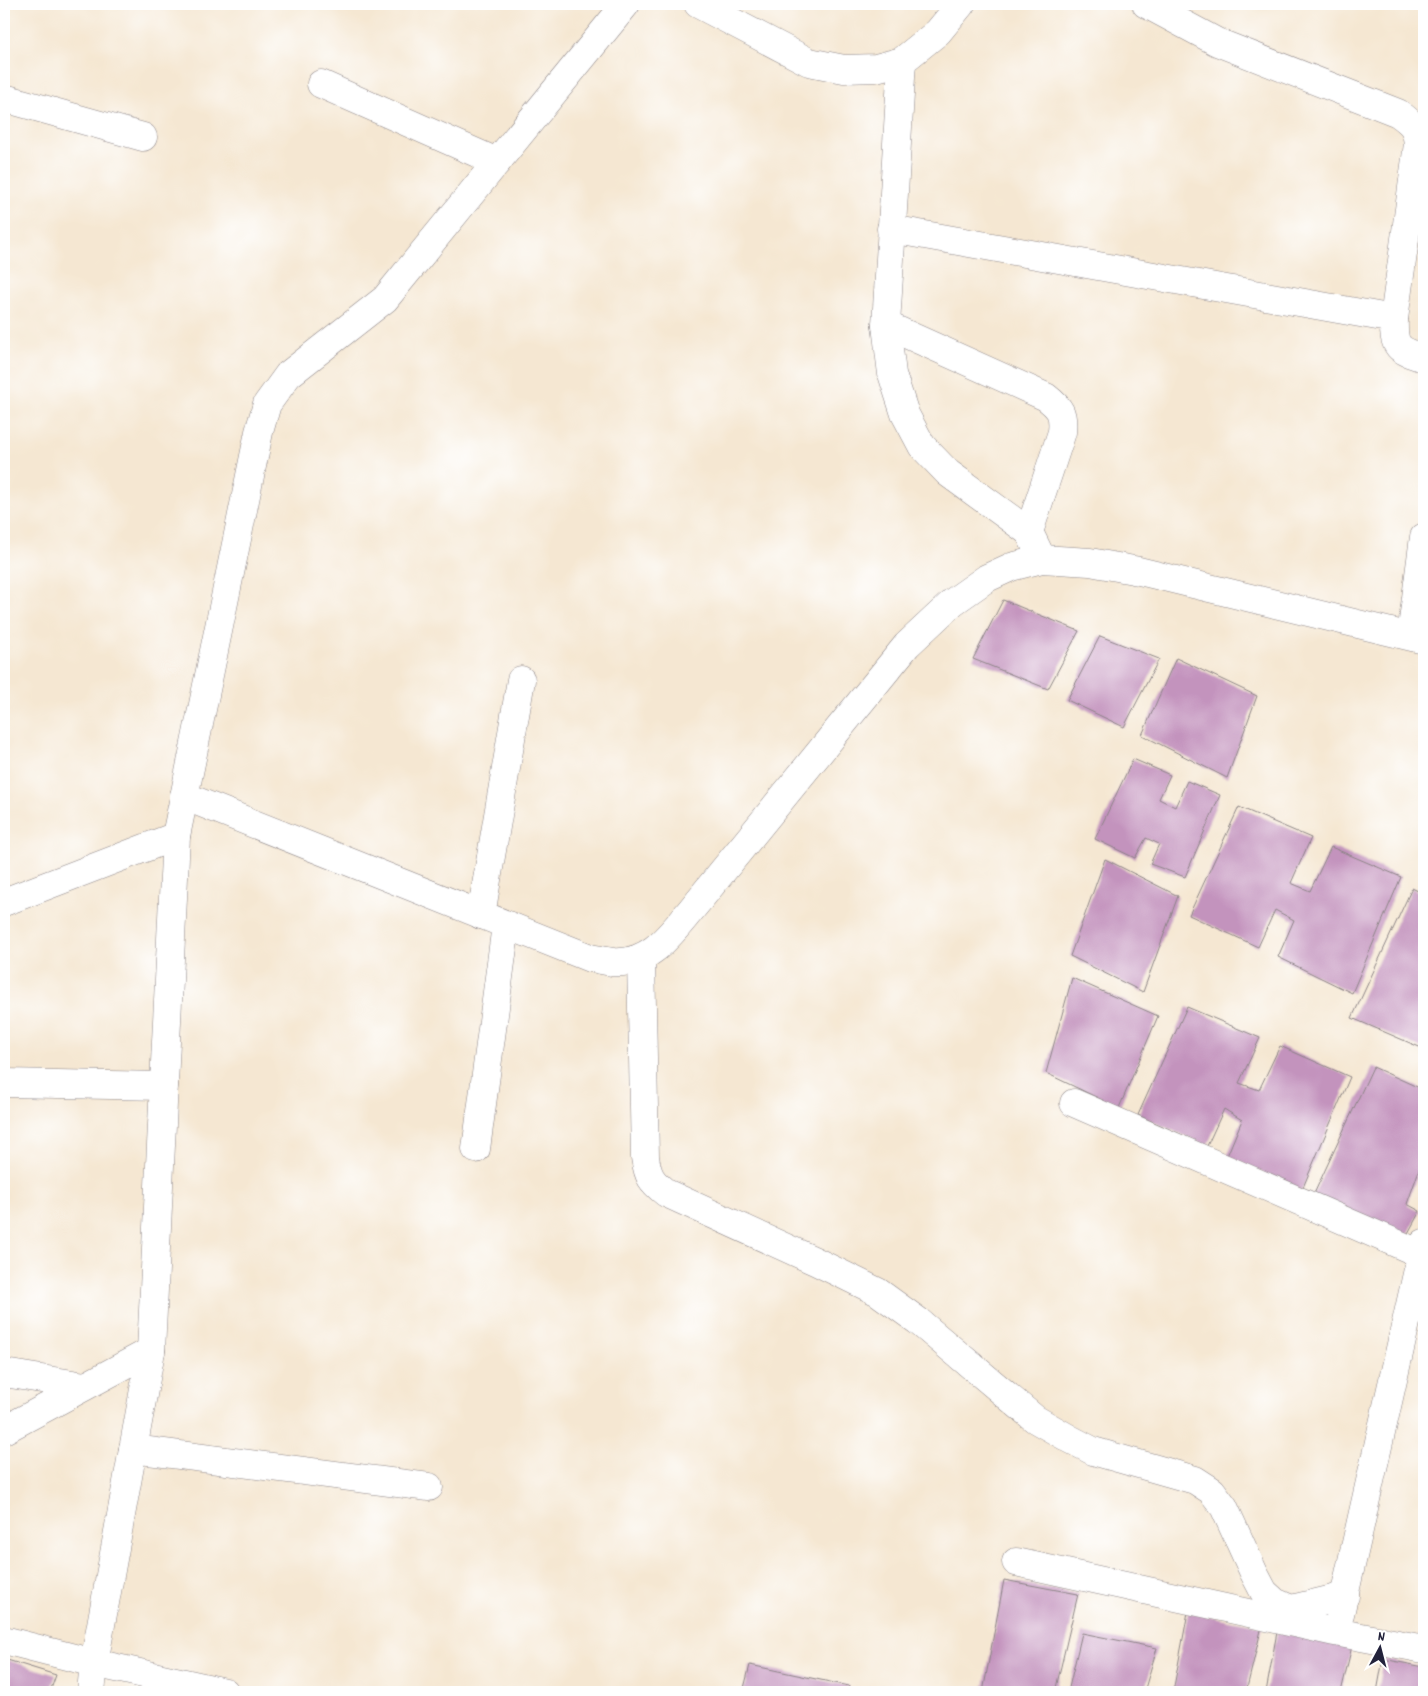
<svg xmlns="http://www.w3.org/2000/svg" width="1428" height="1696" viewBox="0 0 1428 1696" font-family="Dekko,sans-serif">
	<rect width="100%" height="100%" fill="#fff"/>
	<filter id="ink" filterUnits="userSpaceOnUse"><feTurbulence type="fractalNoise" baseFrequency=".02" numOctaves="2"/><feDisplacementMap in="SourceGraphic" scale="10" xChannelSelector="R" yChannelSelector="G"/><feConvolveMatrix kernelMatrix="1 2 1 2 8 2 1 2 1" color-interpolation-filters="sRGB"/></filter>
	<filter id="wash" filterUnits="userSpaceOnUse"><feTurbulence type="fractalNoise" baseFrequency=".0096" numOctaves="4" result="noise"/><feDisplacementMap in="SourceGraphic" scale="20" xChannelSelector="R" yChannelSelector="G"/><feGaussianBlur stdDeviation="1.12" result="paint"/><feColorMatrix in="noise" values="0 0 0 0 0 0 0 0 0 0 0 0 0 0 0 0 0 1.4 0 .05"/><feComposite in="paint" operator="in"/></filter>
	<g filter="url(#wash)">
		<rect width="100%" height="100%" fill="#f5e7d2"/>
		<g id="blocks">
			<g fill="#c393bd">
				<path d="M1003 600 1079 631 1048 689 973 659Z"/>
				<path d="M1100 636 1159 659 1124 727 1067 700Z"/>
				<path d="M1176 658 1257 696 1227 778 1142 735Z"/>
				<path d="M1133 759 1170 775 1159 799 1175 807 1187 781 1220 795 1185 877 1150 864 1159 844 1146 838 1135 858 1095 839Z"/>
				<path d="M1239 807 1311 838 1291 883 1310 891 1331 847 1401 877 1352 993 1278 957 1294 920 1275 910 1258 947 1189 915Z"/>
				<path d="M1105 859 1178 896 1143 992 1070 956Z"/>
				<path d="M1412 888 1424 894V1049L1352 1018Z"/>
				<path d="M1072 978 1158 1016 1119 1108 1046 1073Z"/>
				<path d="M1187 1007 1260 1038 1239 1083 1259 1090 1280 1046 1350 1077 1301 1192 1227 1156 1242 1120 1224 1109 1207 1146 1138 1115Z"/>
				<path d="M1373 1067 1424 1090V1156L1407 1204 1420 1211 1406 1237 1313 1196Z"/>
				<path d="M1004 1580 1078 1594 1055 1692H983Z"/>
				<path d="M1188 1612 1262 1626 1246 1692H1173Z"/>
				<path d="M1277 1632 1352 1646 1341 1692H1266Z"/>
				<path d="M1082 1633 1157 1648 1144 1692H1068Z"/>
				<path d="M4 1659 56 1675 50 1692H4Z"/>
				<path d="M1383 1659 1424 1667V1692H1377Z"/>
				<path d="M750 1665 849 1686 847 1692H743Z"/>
			</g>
		</g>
	</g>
	<g filter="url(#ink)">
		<use href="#blocks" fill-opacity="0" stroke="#8c8486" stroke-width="1"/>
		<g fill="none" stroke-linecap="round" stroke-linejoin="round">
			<g stroke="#8c8486" stroke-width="29">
				<g id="minor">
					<path d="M698 4 809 62 844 69 876 68 902 61 938 32 961 4"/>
					<path d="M1146 4 1217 42 1398 113C1412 123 1416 126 1418 144L1394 319C1393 348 1398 350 1424 358"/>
					<path d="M902 61 886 325 892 374 905 414 922 446 948 473 1029 532 1042 559"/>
					<path d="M321 84 497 162"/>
					<path d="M4 98 143 137"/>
					<path d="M891 229 1394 319"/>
					<path d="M886 325 1046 397C1060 408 1064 413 1062 432L1029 532"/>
					<path d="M1411 636 1424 537"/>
					<path d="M184 796 590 958C597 959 605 961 613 962 649 965 670 935 691 910L907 645 953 602 987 578 1011 567 1042 559 1090 562 1139 571 1424 640"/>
					<path d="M4 902 176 836"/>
					<path d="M481 915 521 680"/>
					<path d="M641 958 645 1157C648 1177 651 1181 666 1193L815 1261 878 1292 918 1321 1035 1419 1070 1439 1093 1451 1195 1480 1212 1491 1224 1507 1254 1573 1264 1592 1275 1602 1291 1609 1345 1596"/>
					<path d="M4 1083 164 1086"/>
					<path d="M1074 1103 1421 1254"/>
					<path d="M476 1149 506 925"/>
					<path d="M4 1373 85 1386"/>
					<path d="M4 1430 151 1351"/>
					<path d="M133 1449 429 1487"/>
					<path d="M1016 1562 1335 1632 1424 1649"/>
					<path d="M1340 1614 1424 1243"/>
					<path d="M4 1640 94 1663 225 1692"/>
					<path d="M91 1692 94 1663 151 1351 176 836 259 432 267 404 288 375 385 299 626 4"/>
				</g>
			</g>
			<use href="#minor" stroke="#fff" stroke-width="28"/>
		</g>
	</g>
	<rect width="1428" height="1696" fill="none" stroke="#fff" stroke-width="20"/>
	<g transform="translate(1380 1648) rotate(7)" stroke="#ffffff" stroke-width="4" paint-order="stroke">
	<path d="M0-4L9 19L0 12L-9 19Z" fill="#22223b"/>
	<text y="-8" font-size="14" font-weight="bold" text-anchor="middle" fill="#22223b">N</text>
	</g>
</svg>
